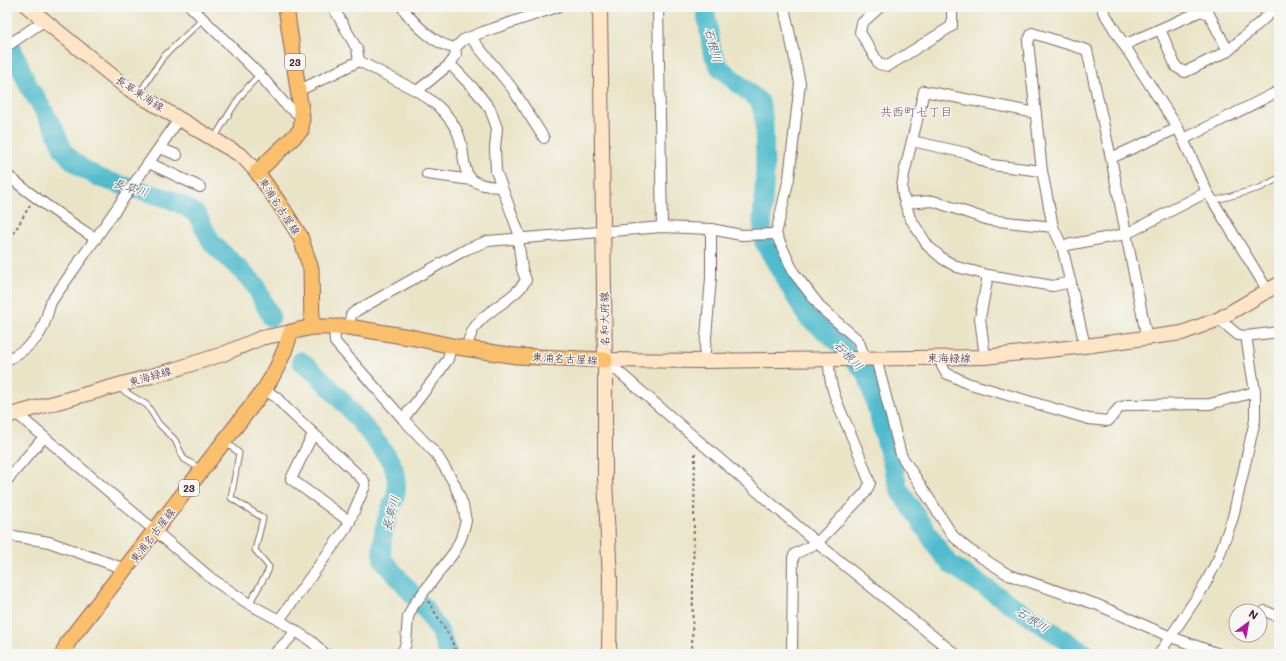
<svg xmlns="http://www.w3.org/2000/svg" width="1286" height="661" viewBox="0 0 1286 661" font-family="Mali,'Klee One',sans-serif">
	<rect width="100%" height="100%" fill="#f6f6f2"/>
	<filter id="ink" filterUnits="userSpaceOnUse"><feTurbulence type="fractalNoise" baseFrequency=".025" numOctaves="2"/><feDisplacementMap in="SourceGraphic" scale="8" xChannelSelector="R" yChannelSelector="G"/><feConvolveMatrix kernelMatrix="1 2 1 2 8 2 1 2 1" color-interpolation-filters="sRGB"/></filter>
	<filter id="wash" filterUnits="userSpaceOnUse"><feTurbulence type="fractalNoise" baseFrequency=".012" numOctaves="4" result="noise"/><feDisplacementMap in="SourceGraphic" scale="16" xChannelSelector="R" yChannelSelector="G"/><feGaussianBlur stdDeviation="0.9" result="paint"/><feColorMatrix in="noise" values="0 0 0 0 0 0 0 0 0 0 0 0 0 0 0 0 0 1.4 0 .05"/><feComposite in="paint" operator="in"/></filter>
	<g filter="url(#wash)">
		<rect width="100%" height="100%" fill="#eae4c7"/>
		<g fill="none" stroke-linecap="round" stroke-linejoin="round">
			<g stroke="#50bbcc" stroke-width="19">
				<path d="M705 7 712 52 720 68 760 102 764 120 765 170 762 221 764 242 807 317 838 342 867 374 899 489 941 553 950 564 1086 654"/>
				<path d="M7 43 12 48 30 89 37 99 55 130 63 150 71 159 83 169 102 179 169 199 186 207 197 215 212 243 254 283 271 317"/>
				<path d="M301 361C326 381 346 405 366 429 376 442 388 454 394 469 396 476 397 485 396 493 395 499 392 504 390 510 384 527 380 542 383 560L426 610 440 632 448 654"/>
			</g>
		</g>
	</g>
	<g filter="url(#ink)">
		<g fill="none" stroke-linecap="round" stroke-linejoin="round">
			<g stroke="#826462" stroke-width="7">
				<g id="lane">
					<path d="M139 94 163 57 203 19"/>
					<path d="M214 139C227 117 240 92 260 75"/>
					<path d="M1213 201 1260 188 1279 178"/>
					<path d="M120 385 122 390 147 405 159 424 175 440 184 459 201 469"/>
					<path d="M226 442 239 453 231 498 263 518 255 550 269 567 268 571 249 604"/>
				</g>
			</g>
			<g stroke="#826462" stroke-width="12">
				<g id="street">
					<path d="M191 7 260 75 284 103 302 117"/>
					<path d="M333 7 357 49 359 61"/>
					<path d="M402 7C413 23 435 45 455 48"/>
					<path d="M658 7 662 227"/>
					<path d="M784 7 800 83 789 178 776 234 794 273 822 309 858 340 865 358"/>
					<path d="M880 7 862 23 860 32 879 64 888 66 952 26V7"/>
					<path d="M1103 7V11L1124 45 1178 128 1207 192 1213 201 1268 291"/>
					<path d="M1160 29 1176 67 1185 72 1228 51 1277 7"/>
					<path d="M471 38 512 88 544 138"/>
					<path d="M1124 45 1201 11 1209 14 1228 51"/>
					<path d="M7 46 45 20"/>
					<path d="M455 48 463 40 483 32 557 7"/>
					<path d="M450 64 476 91 490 109 497 128 495 148 496 171 521 239"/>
					<path d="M298 91 359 61 417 91 450 64 456 55 455 48"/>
					<path d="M417 91C433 101 446 111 456 129 472 159 450 186 502 187"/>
					<path d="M1036 113 924 91 904 174 902 187 903 196 910 218 928 246 943 259 957 267 988 275 1053 286 1071 282"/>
					<path d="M1184 139 1279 91"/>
					<path d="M912 141 966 153 992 165 1042 171"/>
					<path d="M160 148 177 155"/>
					<path d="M1111 158 1178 128"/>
					<path d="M149 163 200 187"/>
					<path d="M427 174 472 180"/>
					<path d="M7 175C35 198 65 219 96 239"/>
					<path d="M905 203 933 201 989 220 1053 227"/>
					<path d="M711 229 741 235 776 234"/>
					<path d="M1062 246 1126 234 1207 192"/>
					<path d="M1219 319 1238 335 1246 336 1279 332"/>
					<path d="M334 327 335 342 403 419 437 455 454 483 463 505 466 521 461 538 455 551 413 606 408 617 406 643 402 654"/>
					<path d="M349 327 351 315 356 311 467 249 488 241 662 227 711 229V278L704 361"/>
					<path d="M1085 346 1062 246 1053 227 1042 171 1028 42 1032 33 1087 50 1111 158 1147 339"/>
					<path d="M468 349C468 345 468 340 470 337 477 312 513 303 526 280L522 269 518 239"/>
					<path d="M941 357 942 366 946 373 967 383 1089 419 1108 421 1119 408 1128 405 1210 404 1255 392"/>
					<path d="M985 357 980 318 988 275"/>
					<path d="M876 358 901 455 953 536 968 549 1009 575 1098 605 1171 637 1219 654"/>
					<path d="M7 360C20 353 36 343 42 329 46 321 48 311 51 302L180 118"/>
					<path d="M605 360 817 543 955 654"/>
					<path d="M264 390 276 397 286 408 356 473 364 481 365 486 347 527 279 620"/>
					<path d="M17 414 212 579 249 604 279 620 311 641 325 654"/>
					<path d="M403 419 437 375 448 359 451 346"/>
					<path d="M313 434 291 479 350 522"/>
					<path d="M7 480 44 437"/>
					<path d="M7 535 49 542 125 569"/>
					<path d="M1265 611 1279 617"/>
					<path d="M274 654 291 637 295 630"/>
					<path d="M792 654 793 557 795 554 817 543 866 492 870 483C865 470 860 456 854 442 843 414 828 391 829 360"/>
					<path d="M1159 654 1203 588 1218 559 1233 517 1255 420V392L1246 336"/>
				</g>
			</g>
			<g stroke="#826462" stroke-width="16">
				<g id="secondary">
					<path d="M28 7 127 88 242 156 257 172"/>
					<path d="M600 7 605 360V479L610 579 609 654"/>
					<path d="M605 360 704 361 985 357 1085 346 1182 333 1219 319 1279 284"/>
					<path d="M7 416 173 370 223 354 261 338 291 332"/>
				</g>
			</g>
			<g stroke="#826462" stroke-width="17">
				<g id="primary">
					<path d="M286 7 302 117 301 130 257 172 281 206 300 236 311 269 312 327"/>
					<path d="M63 654 68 642 264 390C277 371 284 354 291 332L312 327H349L415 338 457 347 516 356 605 360"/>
				</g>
			</g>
			<g stroke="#826462" stroke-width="2" stroke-dasharray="3 3" stroke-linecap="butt">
				<path d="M7 243 11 240 12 236 30 205"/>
				<path d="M428 601 450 637 457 654"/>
				<path d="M692 654 695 452"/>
			</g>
			<use href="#lane" stroke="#fff" stroke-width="5"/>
			<use href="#street" stroke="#fff" stroke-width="10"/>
			<use href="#secondary" stroke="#fde5c5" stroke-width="14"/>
			<use href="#primary" stroke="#f9bf6d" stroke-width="15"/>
		</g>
	</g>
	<g text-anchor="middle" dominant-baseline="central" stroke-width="3" stroke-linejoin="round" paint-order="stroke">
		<g fill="#f6f6f2" stroke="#7e6067" stroke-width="1">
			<rect x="285" y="54" width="20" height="16" rx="3"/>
			<rect x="179" y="480" width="20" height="16" rx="3"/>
		</g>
		<g font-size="10" font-weight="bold" fill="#4a1f2b">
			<text x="295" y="62">23</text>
			<text x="189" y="488">23</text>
		</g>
		<g font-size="11" fill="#4a1f2b" stroke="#f6f6f2">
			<text transform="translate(140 93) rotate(33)">長草東海線</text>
			<text transform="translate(280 206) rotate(57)">東浦名古屋線</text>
			<text transform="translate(604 319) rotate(-91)">名和大府線</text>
			<text x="949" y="357">東海緑線</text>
			<text transform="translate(565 358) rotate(3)">東浦名古屋線</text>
			<text transform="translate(150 376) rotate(-16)">東海緑線</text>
			<text transform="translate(152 535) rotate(-52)">東浦名古屋線</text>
		</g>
		<g font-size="12" font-style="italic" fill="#4c5663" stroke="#f6f6f2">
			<text transform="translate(714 45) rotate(75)">石根川</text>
			<text transform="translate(131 187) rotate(16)">長草川</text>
			<text transform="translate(849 355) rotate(46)">石根川</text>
			<text transform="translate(390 513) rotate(-75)">長草川</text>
			<text transform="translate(1033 619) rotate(33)">石根川</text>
		</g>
		<g font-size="12" fill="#7e4f62" stroke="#f6f6f2">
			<text x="916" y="111">共西町七丁目</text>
		</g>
	</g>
	<rect width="1286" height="661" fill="none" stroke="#f6f6f2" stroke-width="24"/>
	<g transform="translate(1248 623) rotate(32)"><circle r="19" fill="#f6f6f2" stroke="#b1a0a2"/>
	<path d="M0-3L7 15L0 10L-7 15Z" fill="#b5179e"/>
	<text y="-6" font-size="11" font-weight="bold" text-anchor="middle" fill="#4a1f2b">N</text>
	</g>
</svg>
